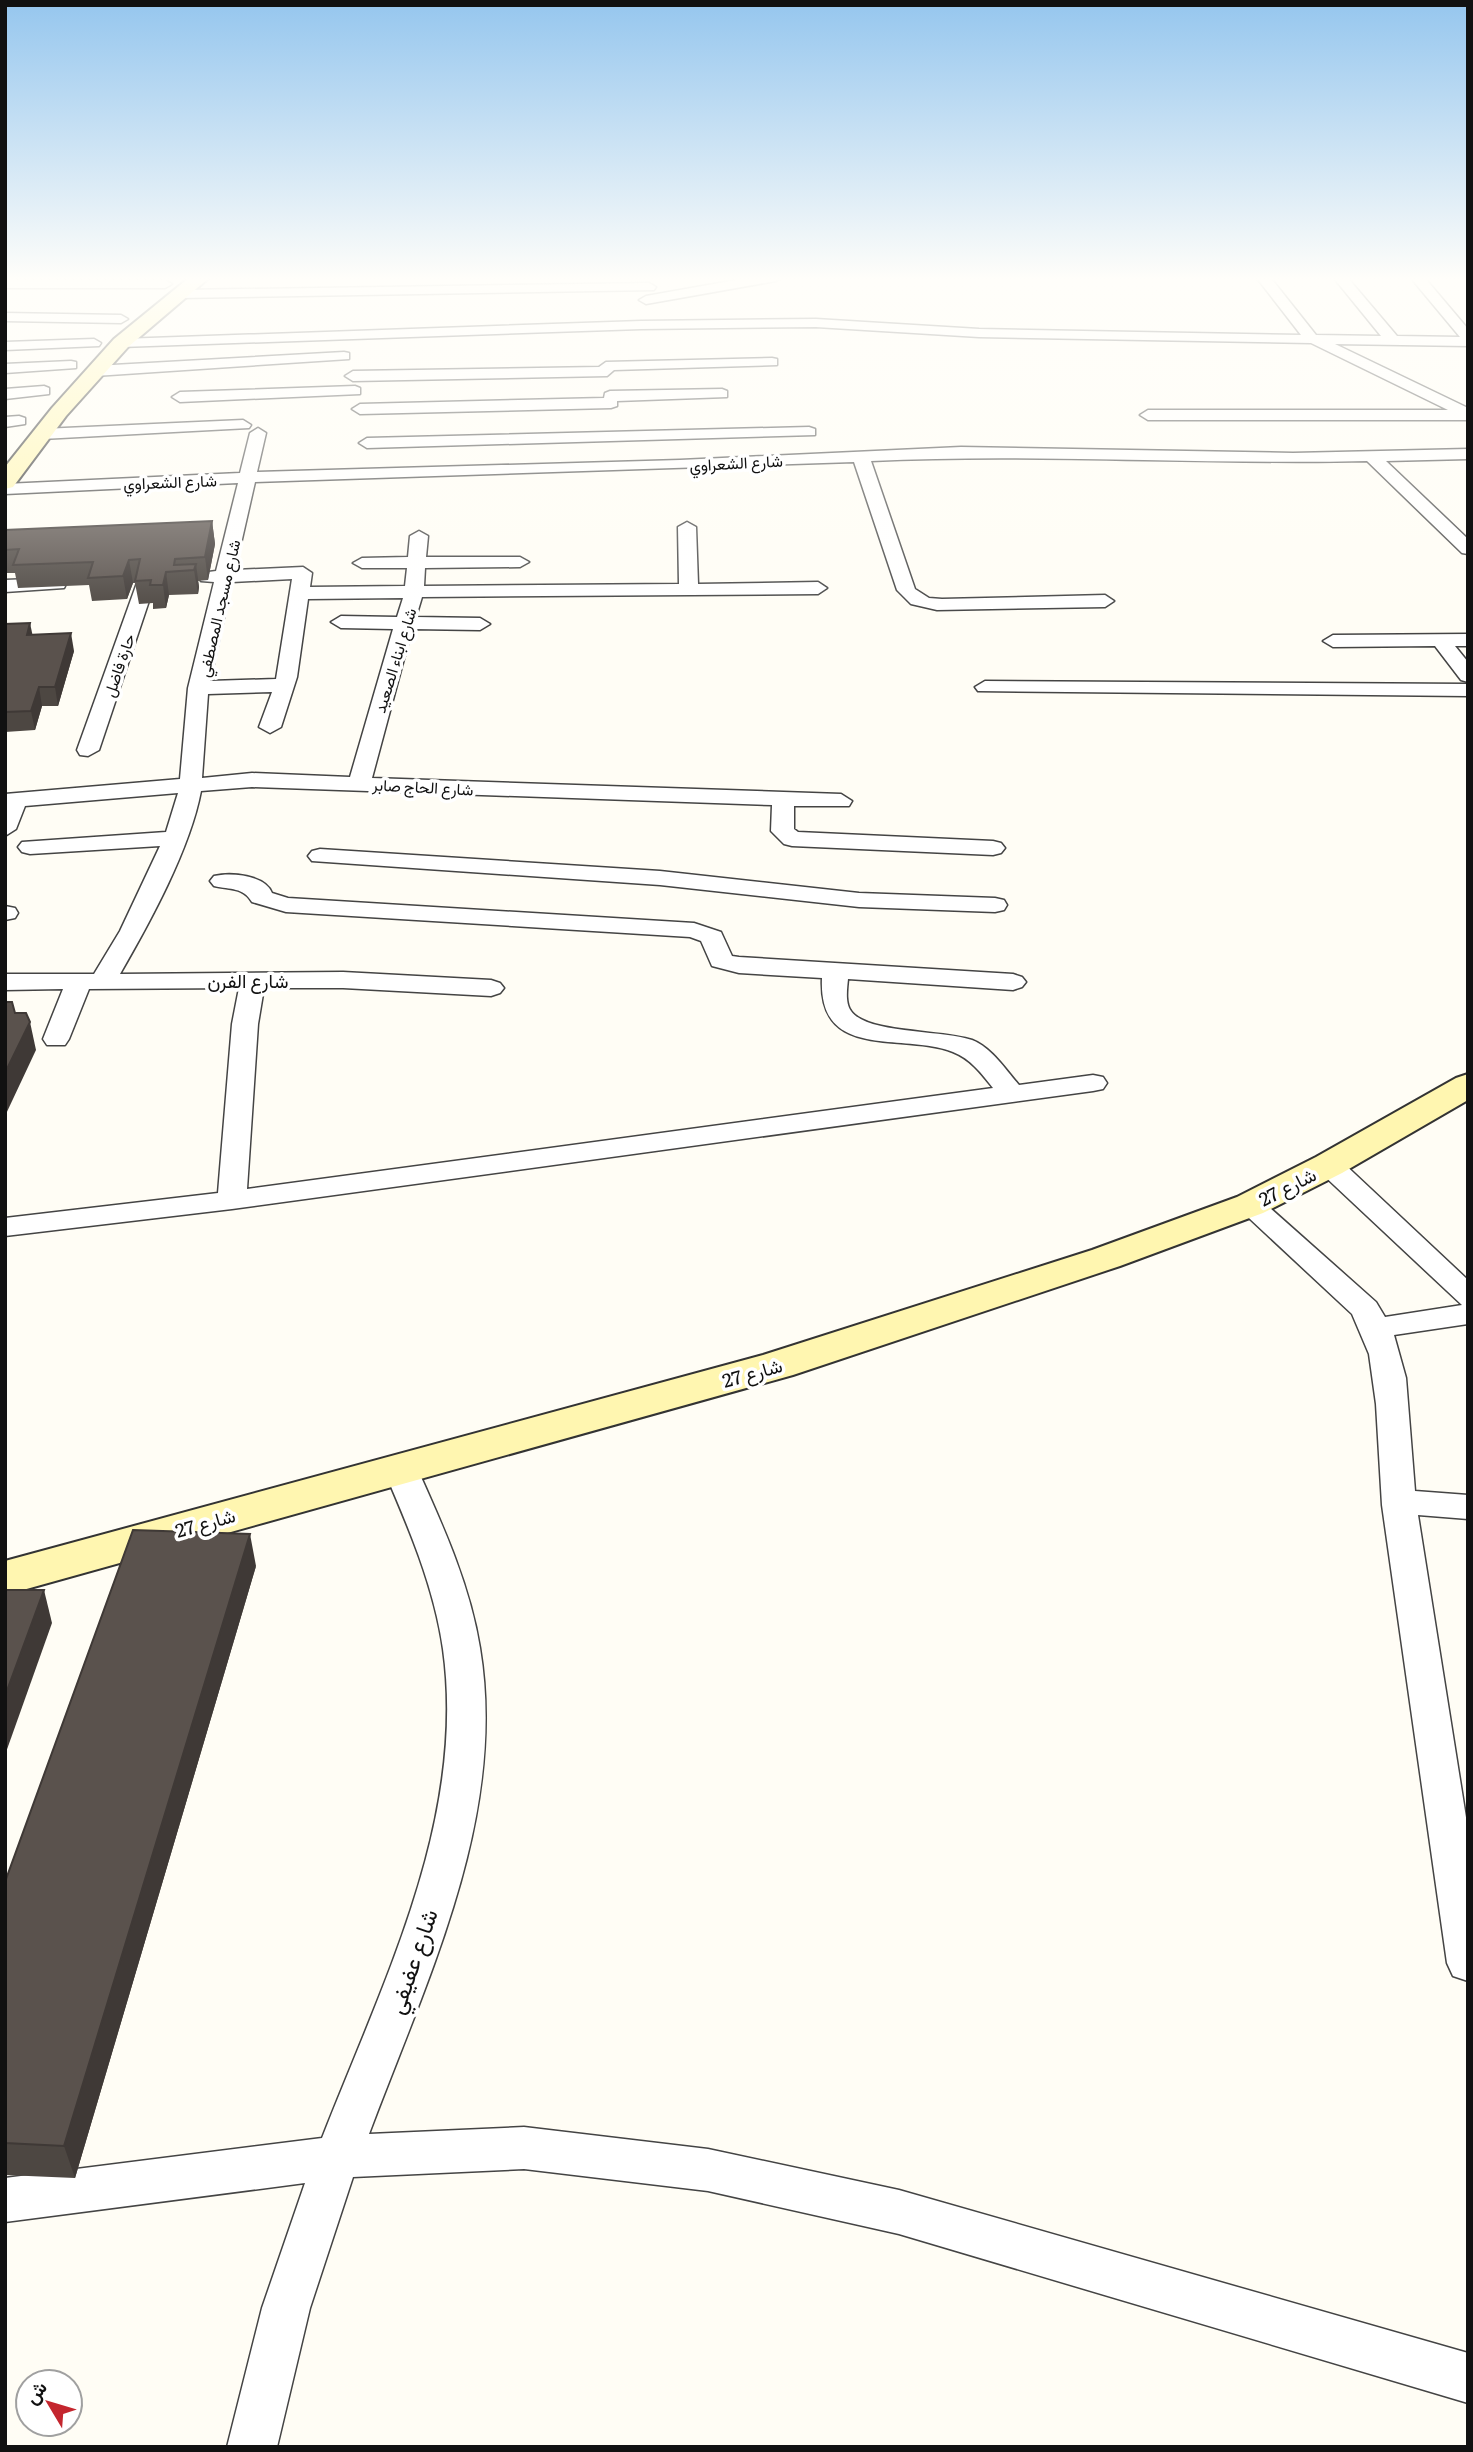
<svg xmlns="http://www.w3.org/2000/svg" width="1473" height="2452" viewBox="0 0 1473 2452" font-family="Literata,Vazirmatn,serif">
	<rect width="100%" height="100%" fill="#fffdf5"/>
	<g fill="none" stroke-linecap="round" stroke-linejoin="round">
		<g stroke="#444" stroke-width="3">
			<g id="street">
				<path d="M753 277H783L776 281 646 304 639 300 646 296Z"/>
				<path d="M1256 277H1270L1316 335 1381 336 1333 277H1347L1397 336 1460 337 1410 277H1424L1468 329V346L1335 344 1468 408V420H1148L1140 415 1148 410H1448L1311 343 979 337 816 327 641 329 121 347 114 343 121 339 641 321 816 319 979 329 1301 335Z"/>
				<path d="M5 280H165L172 284 165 288H5Z"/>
				<path d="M649 283 656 287 654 290 180 298 173 294 180 290Z"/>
				<path d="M5 313 121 315 128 319 121 323 5 321Z"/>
				<path d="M94 339 101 343 99 346 5 350V342Z"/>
				<path d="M344 352 349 353V359L95 376 87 371 95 366Z"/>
				<path d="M772 358 777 359V365L614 370 607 376 353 381 345 376 353 371 599 367 606 362Z"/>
				<path d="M71 361 76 362V368L5 373V364Z"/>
				<path d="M44 386 49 388V394L5 399V389Z"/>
				<path d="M355 386 360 388V394L180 402 172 397 180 392Z"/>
				<path d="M722 389 727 391V397L617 401V406L611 408 360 414 352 409 360 404 604 398 605 393 610 391Z"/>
				<path d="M19 416 25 418V424L5 427V417Z"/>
				<path d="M243 420 251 425 249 428 42 439 34 434 42 429Z"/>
				<path d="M809 427 815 429V435L367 448 359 443 367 438Z"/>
				<path d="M258 428 266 433 257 472 680 460 961 447 1293 453 1468 449V459L1386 461 1468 539V554L1462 553 1367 461C1201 465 1036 453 871 461L915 589 929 598 942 599 1105 595 1114 601 1105 607 937 610 911 604 897 590 854 462 255 482 235 570 303 567 312 573 310 587 405 586 407 568H362L353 563 362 558 408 557 410 536 419 531 428 536 426 557H520L529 562 520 567 425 568 424 586 679 584 678 527 687 522 696 527 698 584 818 582 827 588 818 594 422 597 416 617 480 618 490 624 480 630 412 629 372 778 841 794 852 801 849 806H794V829L798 832 993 841 1001 843 1005 848 1001 853 993 855 792 846 784 844 771 831 772 805 252 787 201 791C190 849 150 922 120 974L343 972 491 980 500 983 504 988 500 993 491 996 343 988H264L258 1024 247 1189 993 1088C982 1074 971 1059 953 1052 902 1032 818 1062 822 978L739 973 712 966 701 941 690 937 286 912 252 902C243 887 231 890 214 886L210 881 214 876C231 872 265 875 272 893L288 898 694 923 721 932 732 956 739 957 1013 974 1022 977 1026 982 1022 987 1013 990 848 979C847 989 845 1003 851 1011 867 1034 944 1030 972 1040 992 1048 1005 1069 1019 1085L1093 1075 1103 1077 1107 1083 1103 1089 1093 1091 232 1209 5 1236V1218L218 1193 232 1024 239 988 89 989 69 1039 65 1045H47L43 1039 63 989 5 990V974H94L120 931 160 846 30 854 22 852 18 847 22 842 166 832 178 793 25 806 16 829 5 836V794L180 779 188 688 214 582 201 581 199 577 201 573 216 571 238 483 5 494V484L240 473 250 433ZM292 579 276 679 210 681 232 582ZM403 598 397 617 341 616 331 622 341 628 393 629 350 777 252 773 202 778 208 694 272 692 259 727 270 733 281 727 297 677 308 599Z"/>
				<path d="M147 574 156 580 99 750 88 756 80 755 77 750 138 580Z"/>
				<path d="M57 578 66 584 64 588 5 592V580Z"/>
				<path d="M1468 634V646H1455L1468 662V682L1461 680 1435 646 1333 647 1323 641 1333 635Z"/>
				<path d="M985 681 1468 684V696L978 691 975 687Z"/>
				<path d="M320 849 660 871 859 893 995 898 1004 900 1007 905 1004 910 995 912 859 907 660 885 312 861 308 856 312 851Z"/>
				<path d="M5 906 15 908 18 913 15 918 5 920Z"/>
				<path d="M1329 1156 1339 1159 1468 1280V1324L1394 1335 1406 1378 1415 1491 1468 1495V1519L1418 1515 1468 1830V1981L1453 1976 1447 1963 1382 1505 1376 1404 1369 1354 1352 1314 1235 1205 1240 1199 1250 1196 1260 1199 1376 1302 1385 1317 1462 1305 1319 1171 1315 1165 1319 1159Z"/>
				<path d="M400 1456 412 1460 417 1468C443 1526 470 1585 480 1648 508 1816 426 1981 369 2134L524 2127 708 2149 899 2190 1468 2353V2403L899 2234 708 2191 524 2169 353 2177 310 2308 277 2447H227L262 2308 305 2183 5 2222V2178L322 2138C382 1984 467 1819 443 1649 434 1586 408 1526 383 1468L388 1460Z"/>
			</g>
		</g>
		<g stroke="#333" stroke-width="4">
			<g id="secondary">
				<path d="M190 277H210L128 347 66 416 13 487 5 489V467L52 408 114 339Z"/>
				<path d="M1468 1074V1100L1342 1173 1263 1213 1120 1266 793 1375 5 1595V1561L763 1355 1092 1250 1237 1197 1316 1157 1456 1078Z"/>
			</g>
		</g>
		<use href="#street" fill="#fff" fill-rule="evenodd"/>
		<use href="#secondary" fill="#fff6b0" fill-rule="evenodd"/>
	</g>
	<g fill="#4d4742">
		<path d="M212 521 215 544 208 580 198 581 199 587 198 594 169 595 166 608 153 609V603L139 604 135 583H133L127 599 92 601 89 585 18 588 15 573H5V530Z"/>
		<path d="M5 624 74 651 58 706H42L35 730 5 732Z"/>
		<path d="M256 1566 75 2178 5 2175V1882Z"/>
	</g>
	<g fill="#3f3936">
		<path d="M212 521 215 544 208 580 205 557Z"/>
		<path d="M129 560 133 583 127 599 123 576Z"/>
		<path d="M196 564 199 587 198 594 194 570Z"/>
		<path d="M166 572 169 595 166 608 163 585Z"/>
		<path d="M30 623 34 642 27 635Z"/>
		<path d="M71 633 74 651 58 706 55 687Z"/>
		<path d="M39 687 42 706 35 730 31 711Z"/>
		<path d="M30 1022 36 1050 5 1116V1073Z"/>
		<path d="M250 1534 256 1566 75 2178 64 2146Z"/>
		<path d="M44 1590 52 1623 5 1755V1696Z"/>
	</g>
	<g fill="#5a524d" stroke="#3f3936" stroke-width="2">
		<path d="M212 521 205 557 175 559 174 565 196 564 194 570 166 572 163 585H150L151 580 135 581 140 559 129 560 123 576 88 578 93 562 13 565 19 549 5 550V530Z"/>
		<path d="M30 623 27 635 71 633 55 687H39L31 711 5 712V624Z"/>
		<path d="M5 1002H12L15 1013H26L30 1022 5 1073Z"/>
		<path d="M133 1530 250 1534 64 2146 5 2143V1882Z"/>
		<path d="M5 1590H44L5 1696Z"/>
	</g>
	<linearGradient id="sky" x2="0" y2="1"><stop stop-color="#95c6ee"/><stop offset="0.45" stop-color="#fffefa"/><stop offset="1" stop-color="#fffefa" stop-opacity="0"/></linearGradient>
	<rect width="1473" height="620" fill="url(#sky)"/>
	<g text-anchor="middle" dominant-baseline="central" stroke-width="7" stroke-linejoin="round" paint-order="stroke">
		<g font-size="16" fill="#111" stroke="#fff">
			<text transform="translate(736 462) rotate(-3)">شارع الشعراوي</text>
			<text transform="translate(170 481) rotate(-2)">شارع الشعراوي</text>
			<text transform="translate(218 608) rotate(-77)">شارع مسجد المصطفي</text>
			<text transform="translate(394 660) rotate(-73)">شارع ابناء الصعيد</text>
			<text transform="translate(118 665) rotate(-71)">حارة فاضل</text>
			<text transform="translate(423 786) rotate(3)">شارع الحاج صابر</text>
		</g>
		<g font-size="19" fill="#111" stroke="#fff">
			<text x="248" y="980">شارع الفرن</text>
			<text transform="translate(1287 1186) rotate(-27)">شارع 27</text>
			<text transform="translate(752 1372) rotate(-16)">شارع 27</text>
			<text transform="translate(205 1522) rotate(-16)">شارع 27</text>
		</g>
		<g font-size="23" fill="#111" stroke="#fff">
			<text transform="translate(411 1961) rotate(-71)">شارع عفيفي</text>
		</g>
	</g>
	<rect width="1473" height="2452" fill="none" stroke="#111111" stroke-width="14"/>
	<g transform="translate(49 2403) rotate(308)"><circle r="33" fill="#ffffff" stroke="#a0a0a0" stroke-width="2"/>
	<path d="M0-5L12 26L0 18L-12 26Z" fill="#c4262e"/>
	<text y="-10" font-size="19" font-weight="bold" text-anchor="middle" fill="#111111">ش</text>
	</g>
</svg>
